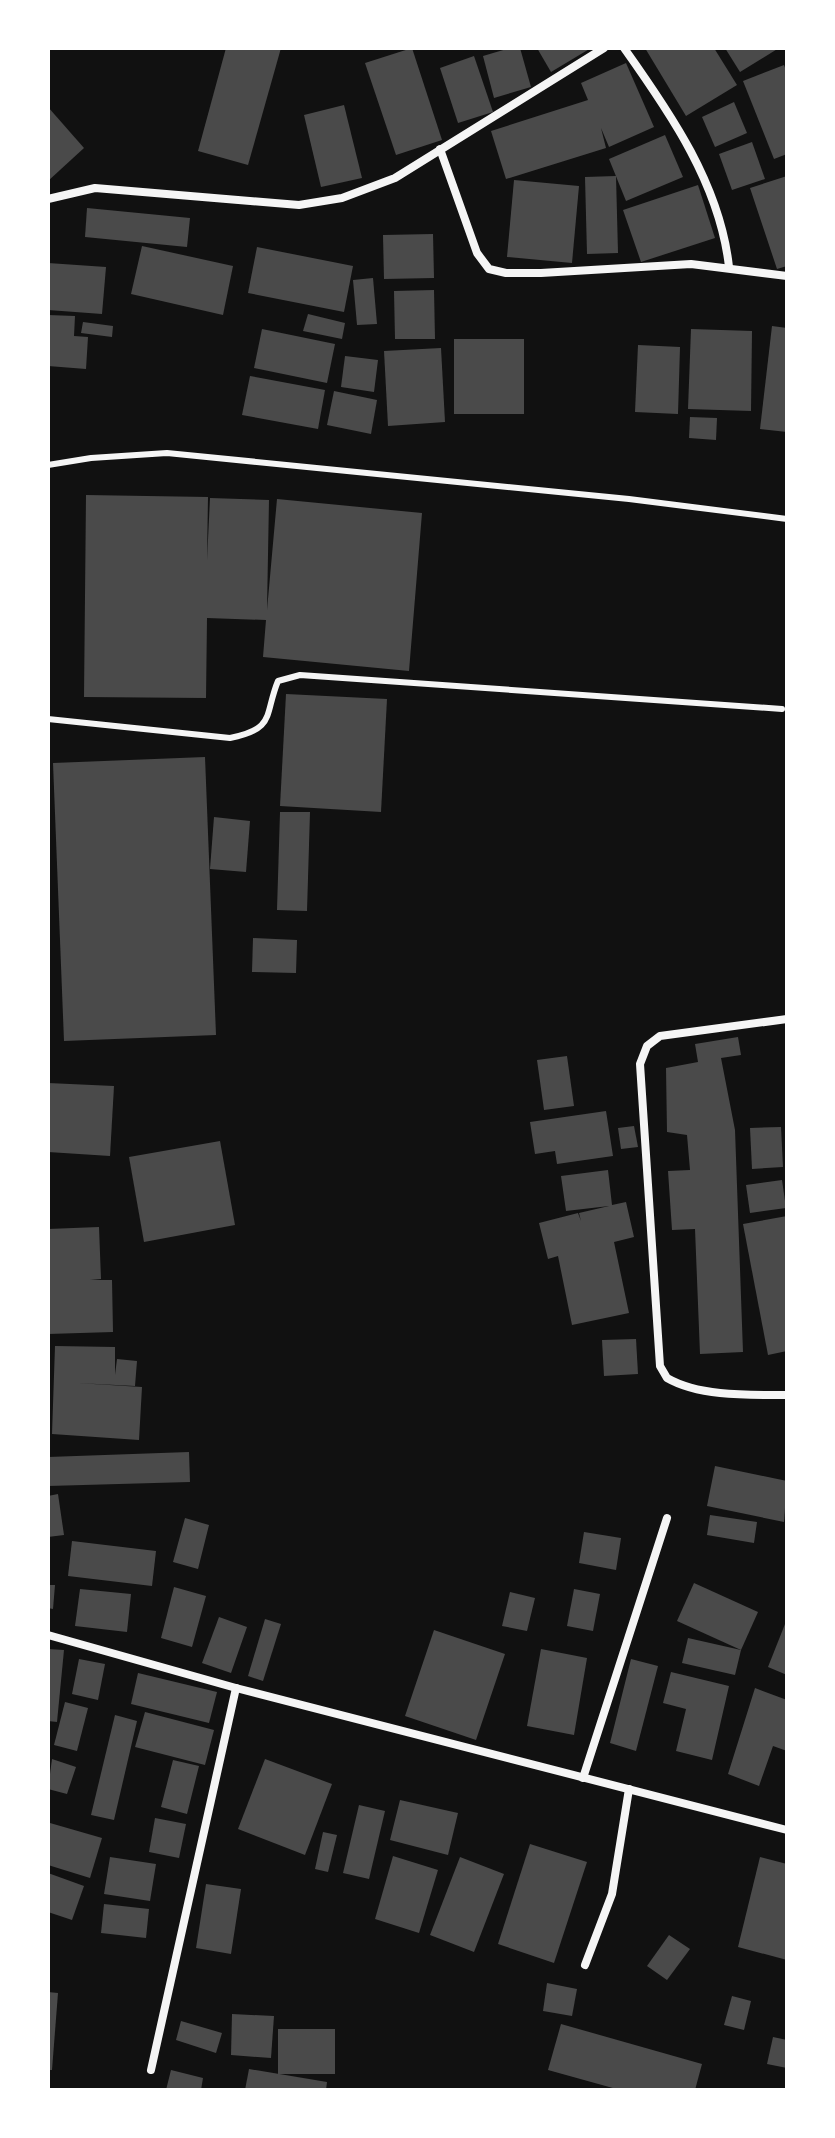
<svg xmlns="http://www.w3.org/2000/svg" width="835" height="2138" viewBox="0 0 835 2138" font-family="Figtree,sans-serif">
	<rect width="100%" height="100%" fill="#111"/>
	<g fill="#4a4a4a">
		<path d="M226 48H281L248 165 198 151Z"/>
		<path d="M412 48 442 140 396 155 365 63Z"/>
		<path d="M510 48H520L531 87 494 98 483 56Z"/>
		<path d="M537 48H591L551 72Z"/>
		<path d="M645 48H714L737 85 686 116Z"/>
		<path d="M725 48H779L740 72Z"/>
		<path d="M474 56 493 112 458 123 440 68Z"/>
		<path d="M626 63 654 127 609 147 601 128 606 148 506 179 491 131 588 100 581 83Z"/>
		<path d="M784 65 787 73V154L774 159 743 81Z"/>
		<path d="M734 102 747 133 715 147 702 117Z"/>
		<path d="M344 105 362 178 321 187 304 115Z"/>
		<path d="M48 107 84 148 48 181Z"/>
		<path d="M665 135 683 177 626 201 609 159Z"/>
		<path d="M752 142 765 179 732 190 719 154Z"/>
		<path d="M616 176 618 253 587 254 585 177Z"/>
		<path d="M787 176V266L777 269 750 188Z"/>
		<path d="M514 180 579 186 572 263 507 257Z"/>
		<path d="M698 185 715 238 641 262 623 210Z"/>
		<path d="M87 208 190 218 187 247 85 237Z"/>
		<path d="M433 234 434 278 384 279 383 235Z"/>
		<path d="M142 246 233 266 223 315 131 294Z"/>
		<path d="M257 247 353 266 344 312 248 293Z"/>
		<path d="M48 263 106 267 102 314 48 310Z"/>
		<path d="M373 278 377 324 357 325 353 280Z"/>
		<path d="M434 290 435 339H395L394 291Z"/>
		<path d="M308 314 345 323 342 339 303 331Z"/>
		<path d="M48 315 75 316 74 336 88 337 86 369 48 366Z"/>
		<path d="M83 322 113 326 112 337 81 333Z"/>
		<path d="M772 326 787 328V432L760 429Z"/>
		<path d="M262 329 335 344 327 383 254 368Z"/>
		<path d="M691 329 752 331 751 411 688 409Z"/>
		<rect x="454" y="339" width="70" height="75"/>
		<path d="M638 345 680 347 678 414 635 412Z"/>
		<path d="M441 348 445 422 388 426 384 351Z"/>
		<path d="M345 356 378 360 374 392 341 387Z"/>
		<path d="M250 376 325 390 318 429 242 415Z"/>
		<path d="M334 391 377 400 371 434 327 425Z"/>
		<path d="M690 417 717 418 716 440 689 438Z"/>
		<path d="M86 495 208 497 207 560 210 498 269 500 267 610 277 499 422 513 409 671 263 657 266 620 207 618 206 698 84 697Z"/>
		<path d="M286 694 387 699 381 812 280 806Z"/>
		<path d="M205 757 216 1035 64 1041 53 763Z"/>
		<path d="M280 812H310L307 911 277 910Z"/>
		<path d="M214 817 250 821 246 872 210 869Z"/>
		<path d="M253 938 297 940 296 973 252 972Z"/>
		<path d="M738 1037 741 1055 721 1058 735 1130 743 1352 700 1354 695 1229 672 1230 668 1171 690 1170 687 1135 667 1132 666 1068 698 1062 695 1044Z"/>
		<path d="M567 1056 574 1106 544 1110 537 1060Z"/>
		<path d="M48 1083 114 1086 110 1156 48 1152Z"/>
		<path d="M606 1111 613 1156 557 1164 555 1151 535 1154 530 1122Z"/>
		<path d="M634 1126 638 1147 621 1149 618 1128Z"/>
		<path d="M781 1127 783 1167 752 1169 750 1128Z"/>
		<path d="M220 1141 235 1225 144 1242 129 1157Z"/>
		<path d="M608 1170 612 1205 626 1202 634 1237 614 1242 629 1313 572 1325 558 1256 548 1259 539 1223 578 1213 581 1221 579 1213 609 1206 566 1211 561 1176Z"/>
		<path d="M782 1180 786 1208 750 1213 746 1185Z"/>
		<path d="M787 1216V1351L768 1355 743 1224Z"/>
		<path d="M99 1227 101 1279 90 1280H112L113 1332 48 1334V1229Z"/>
		<path d="M636 1339 638 1374 604 1376 602 1340Z"/>
		<path d="M55 1346 115 1347V1375L117 1359 137 1361 135 1386 77 1383 142 1387 139 1440 52 1434Z"/>
		<path d="M189 1452 190 1482 48 1486V1457Z"/>
		<path d="M715 1466 787 1481 784 1522 707 1506Z"/>
		<path d="M58 1494 64 1535 48 1537V1496Z"/>
		<path d="M710 1515 757 1522 754 1543 707 1535Z"/>
		<path d="M185 1518 209 1525 198 1569 173 1562Z"/>
		<path d="M584 1532 621 1538 616 1570 579 1563Z"/>
		<path d="M72 1541 156 1551 152 1586 68 1576Z"/>
		<path d="M694 1583 758 1612 741 1650 677 1621Z"/>
		<path d="M48 1585H55L53 1609 48 1608Z"/>
		<path d="M174 1587 206 1596 192 1647 161 1638Z"/>
		<path d="M80 1589 131 1594 127 1632 75 1626Z"/>
		<path d="M574 1589 600 1594 593 1631 567 1626Z"/>
		<path d="M510 1592 535 1598 527 1631 502 1626Z"/>
		<path d="M219 1617 247 1627 231 1673 202 1663Z"/>
		<path d="M265 1619 281 1624 263 1681 248 1676Z"/>
		<path d="M787 1619V1675L768 1667Z"/>
		<path d="M434 1630 505 1654 476 1740 405 1716Z"/>
		<path d="M688 1638 741 1650 735 1675 682 1663Z"/>
		<path d="M48 1649 64 1650 57 1722 48 1721Z"/>
		<path d="M541 1649 587 1658 574 1735 527 1726Z"/>
		<path d="M79 1659 105 1664 98 1700 72 1694Z"/>
		<path d="M631 1659 658 1666 636 1751 610 1743Z"/>
		<path d="M671 1672 729 1686 712 1760 676 1751 686 1709 663 1703Z"/>
		<path d="M138 1673 217 1692 209 1723 131 1704Z"/>
		<path d="M755 1688 787 1700V1751L773 1746 759 1786 728 1774Z"/>
		<path d="M65 1702 88 1708 77 1751 54 1745Z"/>
		<path d="M145 1712 214 1730 205 1765 135 1747Z"/>
		<path d="M115 1715 137 1721 114 1820 91 1815Z"/>
		<path d="M52 1759 76 1767 67 1794 48 1789Z"/>
		<path d="M265 1759 332 1784 305 1855 238 1829Z"/>
		<path d="M173 1760 199 1766 187 1814 161 1807Z"/>
		<path d="M400 1800 458 1813 448 1855 390 1840Z"/>
		<path d="M359 1805 385 1811 369 1879 343 1873Z"/>
		<path d="M155 1818 186 1824 179 1858 149 1852Z"/>
		<path d="M50 1823 102 1838 90 1878 48 1865Z"/>
		<path d="M323 1832 337 1835 328 1872 315 1869Z"/>
		<path d="M530 1844 587 1862 554 1963 498 1944Z"/>
		<path d="M393 1856 438 1870 419 1933 375 1919Z"/>
		<path d="M110 1857 156 1864 150 1901 104 1894Z"/>
		<path d="M460 1857 504 1874 474 1952 430 1935Z"/>
		<path d="M760 1857 787 1864V1960L738 1947Z"/>
		<path d="M48 1873 84 1886 72 1920 48 1912Z"/>
		<path d="M206 1884 241 1889 231 1954 196 1948Z"/>
		<path d="M104 1904 149 1909 146 1938 101 1933Z"/>
		<path d="M669 1935 690 1949 667 1980 647 1966Z"/>
		<path d="M547 1983 577 1989 572 2016 543 2011Z"/>
		<path d="M48 1992 58 1993 52 2070H48Z"/>
		<path d="M732 1996 751 2001 744 2030 724 2025Z"/>
		<path d="M232 2014 274 2016 271 2058 231 2055Z"/>
		<path d="M181 2021 222 2033 216 2053 176 2040Z"/>
		<path d="M561 2024 702 2064 695 2090H620L548 2070Z"/>
		<rect x="278" y="2029" width="57" height="45"/>
		<path d="M773 2037 787 2040V2068L767 2064Z"/>
		<path d="M249 2069 327 2082 326 2090H245Z"/>
		<path d="M171 2070 203 2078 201 2090H166Z"/>
	</g>
	<g fill="none" stroke-linecap="round" stroke-linejoin="round">
		<g stroke="#f5f5f5" stroke-width="6">
			<path d="M48 465 91 458 167 453 629 499 787 519"/>
			<path d="M48 719 230 738C276 729 264 715 278 681L300 675 782 709"/>
		</g>
		<g stroke="#f5f5f5" stroke-width="8">
			<path d="M624 48C671 114 720 185 729 267"/>
			<path d="M440 149 477 253 489 269 506 273H541L691 264 787 276"/>
			<path d="M48 199 95 188 299 205 342 198 395 178 604 48"/>
			<path d="M787 1019 660 1036 647 1046 640 1064 660 1366 667 1378C700 1397 750 1395 787 1395"/>
			<path d="M48 1635 236 1688 787 1830"/>
			<path d="M583 1778 667 1518"/>
			<path d="M585 1965 612 1894 629 1789"/>
			<path d="M151 2070 236 1688"/>
		</g>
	</g>
	<rect width="835" height="2138" fill="none" stroke="#ffffff" stroke-width="100"/>
</svg>
